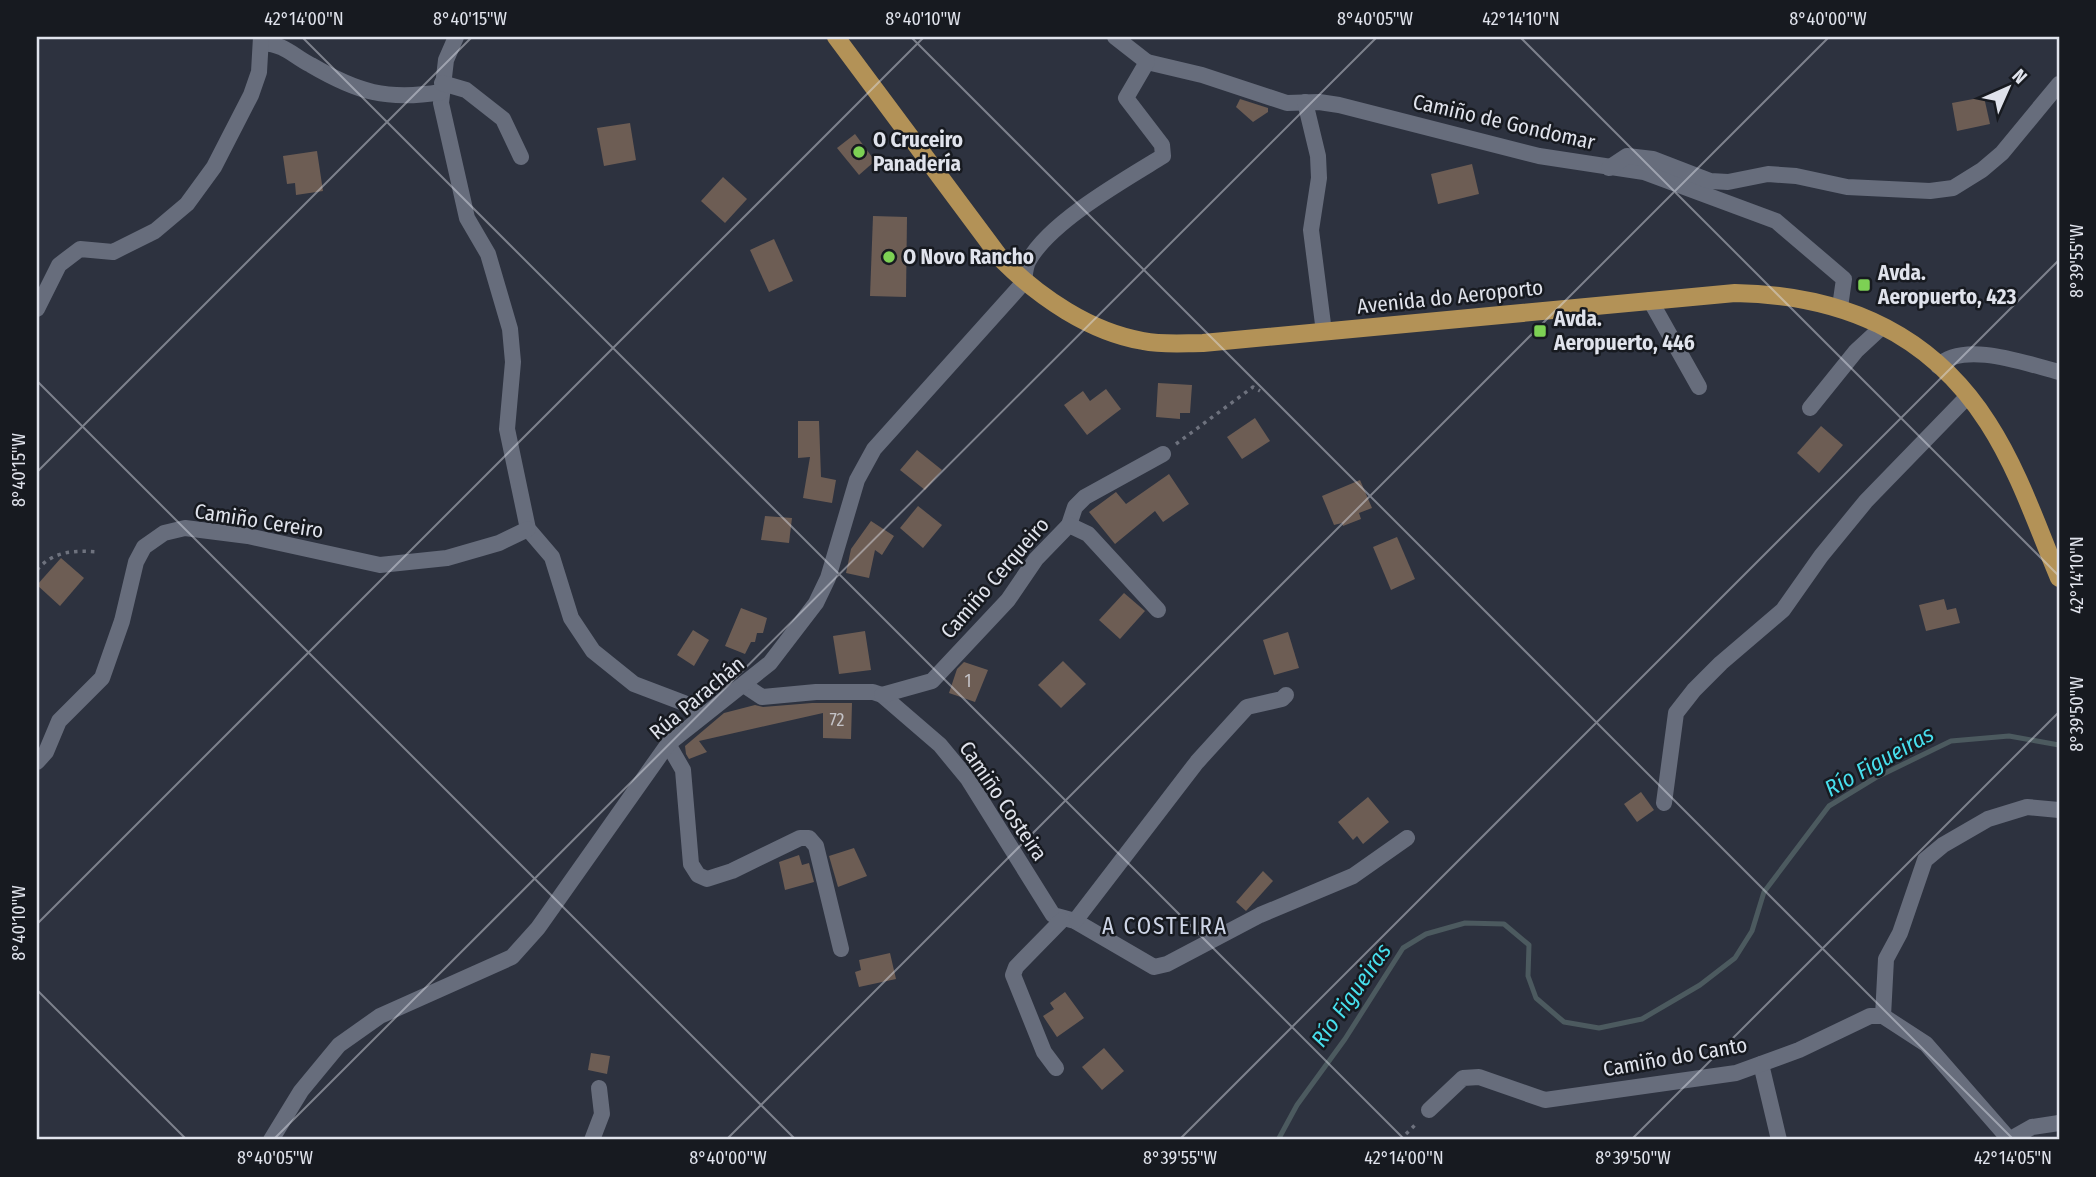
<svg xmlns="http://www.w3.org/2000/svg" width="2096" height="1177" viewBox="0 0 2096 1177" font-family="'Fira Sans Condensed',sans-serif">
	<rect width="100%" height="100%" fill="#2d323f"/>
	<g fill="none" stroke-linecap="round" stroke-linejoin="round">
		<path stroke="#4c5a5f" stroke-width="5" d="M1278 1140 1297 1105 1345 1039 1403 948 1426 934 1465 923 1504 924 1529 945 1528 976 1536 998 1564 1022 1599 1028 1642 1019 1700 985 1735 958 1752 931 1764 892 1829 806 1875 778 1951 741 2009 736 2059 745"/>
	</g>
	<g fill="#6d5d54">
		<path d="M1984 97 1990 124 1957 131 1952 103Z"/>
		<path d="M1240 99 1268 108V112L1253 122 1236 107Z"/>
		<path d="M630 123 636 160 604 166 597 128Z"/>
		<path d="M855 134 875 161 859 175 837 148Z"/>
		<path d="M317 151 323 191 296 195 295 183 287 184 283 156Z"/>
		<path d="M1472 164 1479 194 1438 204 1431 174Z"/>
		<path d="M723 177 747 199 725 223 701 201Z"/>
		<path d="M873 216 907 217 906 297 870 296Z"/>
		<path d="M774 239 793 281 769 292 750 250Z"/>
		<path d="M1158 383 1192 385 1190 413H1180V419L1156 417Z"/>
		<path d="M1106 389 1121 409 1087 435 1064 405 1083 391 1090 401Z"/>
		<path d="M1255 418 1270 441 1242 459 1227 437Z"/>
		<path d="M798 421H819L821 477 836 480 832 503 803 498 810 457 798 458Z"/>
		<path d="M1821 426 1843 445 1819 473 1797 453Z"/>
		<path d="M917 450 942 470 925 490 900 470Z"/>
		<path d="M1169 474 1189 504 1163 522 1155 511 1115 544 1089 512 1116 492 1126 504Z"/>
		<path d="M1360 480 1372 508 1359 513 1361 519 1343 526 1342 523 1334 525 1322 496Z"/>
		<path d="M918 506 942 525 923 548 900 528Z"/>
		<path d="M765 516 792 518 789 543 761 540Z"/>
		<path d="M871 521 894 536 882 555 875 550 869 578 846 573 851 549Z"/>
		<path d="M1397 537 1415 579 1391 590 1373 547Z"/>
		<path d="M61 558 84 578 60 606 37 585Z"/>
		<path d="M1124 593 1145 611 1120 639 1099 620Z"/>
		<path d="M1944 599 1947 610 1956 608 1960 623 1926 631 1919 605Z"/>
		<path d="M741 608 767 618 763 633H757L755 642H751L745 654 725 646Z"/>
		<path d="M693 630 709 640 694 666 677 655Z"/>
		<path d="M865 631 871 670 839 674 833 636Z"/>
		<path d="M1288 632 1299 668 1274 675 1263 640Z"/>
		<path d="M1063 661 1086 684 1061 708 1038 685Z"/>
		<path d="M964 662 988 670 975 702 949 693 957 669Z"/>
		<path d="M812 703H852L851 739 823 738V713L699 741 707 752 689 759 686 754 685 746 724 713 755 705 763 707Z"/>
		<path d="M1641 792 1654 810 1637 822 1624 804Z"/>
		<path d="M1368 797 1389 822 1363 844 1357 836 1353 840 1338 822Z"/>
		<path d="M854 848 867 876 838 887 829 856Z"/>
		<path d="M799 855 802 865 809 863 814 882 785 890 779 862Z"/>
		<path d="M1263 871 1273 881 1246 911 1236 902Z"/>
		<path d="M890 953 896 979 859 987 855 972 861 970 859 960Z"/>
		<path d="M1065 992 1084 1018 1057 1037 1043 1016 1054 1009 1050 1003Z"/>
		<path d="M1104 1048 1124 1071 1102 1090 1082 1067Z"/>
		<path d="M591 1053 610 1056 607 1074 588 1070Z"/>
	</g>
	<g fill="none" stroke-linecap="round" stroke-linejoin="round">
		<g stroke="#6e727e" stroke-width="3.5" stroke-dasharray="3.5 5" stroke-linecap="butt">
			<path d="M1176 444 1253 387 1260 391"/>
			<path d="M37 570C53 551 74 550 99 552"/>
			<path d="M1400 1140 1418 1122"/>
		</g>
		<g stroke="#676d7c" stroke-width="16">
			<path d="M456 37 446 60 441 103 467 218 488 254 510 329 513 362 507 429 528 529 552 557 571 618 593 651 634 684 684 703 699 717"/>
			<path d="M262 43C287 45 290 54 311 65 357 92 387 101 441 92"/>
			<path d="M1147 62 1202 75 1287 103 1319 102 1339 105 1539 156 1644 172 1776 221 1844 279 1840 307"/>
			<path d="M442 83 466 90 503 119 521 157"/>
			<path d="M1305 102 1318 156 1319 178 1311 230 1324 332"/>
			<path d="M1609 168 1627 156 1653 159 1710 181 1728 182 1768 174 1796 176 1847 187 1930 191 1953 188 1982 170 2002 153 2059 84"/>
			<path d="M1650 300 1699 387"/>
			<path d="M37 309 59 265 80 249 113 252 155 231 187 204 214 167 251 95 259 72 261 37"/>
			<path d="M1938 366C1964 340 2027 364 2059 372"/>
			<path d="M1810 408 1856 351 1883 326"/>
			<path d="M1069 525 1075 507 1085 497 1163 454"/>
			<path d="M744 685 762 697 816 692H873L882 695 940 745 968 779 1053 915 1075 921 1154 967 1167 964 1260 915 1353 876 1407 838"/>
			<path d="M882 695 932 681 1008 600 1036 559 1069 525 1088 534 1158 610"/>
			<path d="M668 744 683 770 691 864 698 875 707 879 732 871 800 838H809L816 846 841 949"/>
			<path d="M37 762 46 752 59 721 102 678 122 621 136 562 144 547 164 533 185 528 248 536 380 565 447 558 499 543 528 529"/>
			<path d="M1664 803 1676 713 1694 690 1721 663 1783 610 1821 556 1866 501 1967 397"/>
			<path d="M1075 921 1197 762 1247 707 1282 699 1286 695"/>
			<path d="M1883 1016 1886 959 1900 933 1925 860 1943 845 1988 819 2027 807 2059 810"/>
			<path d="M1761 1064 1779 1140"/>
			<path d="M1056 1068 1044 1052 1013 975 1016 967 1062 920"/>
			<path d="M1429 1110 1463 1078 1479 1077 1545 1100 1736 1073 1799 1050 1870 1016H1883L1926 1044 2009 1139"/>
			<path d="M271 1140 301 1091 339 1045 380 1016 512 957 538 928 668 744 770 663 816 603 828 578 857 480 874 449 1024 282C1025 275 1025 266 1029 260 1051 221 1124 180 1163 156L1162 145 1126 98 1147 62 1115 37"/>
			<path d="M592 1140 602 1114 599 1088"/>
			<path d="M2009 1140 2032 1127 2059 1123"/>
		</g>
		<path stroke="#b39257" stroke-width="18" d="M836 37 1002 260C1039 297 1090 332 1143 341 1163 345 1184 343 1203 343L1735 293C1840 295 1929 331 1988 423 2019 471 2037 526 2059 578"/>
	</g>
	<path fill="none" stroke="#e0e3ec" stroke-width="2" stroke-opacity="0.45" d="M302 37 1405 1140M911 37 2014 1140M1520 37 2059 576M37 381 796 1140M37 472 472 37M37 924 924 37M37 990 187 1140M273 1140 1377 37M726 1140 1829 37M1179 1140 2059 260M1631 1140 2059 712"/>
	<g fill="#7dd154" stroke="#171a20" stroke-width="2.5">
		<circle cx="859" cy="152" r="7"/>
		<circle cx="889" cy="257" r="7"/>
		<rect x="1857" y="278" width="14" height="14" rx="3.5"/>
		<rect x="1533" y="324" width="14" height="14" rx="3.5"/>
	</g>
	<g text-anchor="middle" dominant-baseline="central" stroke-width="5" stroke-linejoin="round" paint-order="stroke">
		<g font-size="18" fill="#c3c2c6">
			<text x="968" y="681">1</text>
			<text x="837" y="720">72</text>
		</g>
		<g font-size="21" fill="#e0e3ec" stroke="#171a20">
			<text transform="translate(1504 122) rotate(13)">Camiño de Gondomar</text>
			<text transform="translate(1450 297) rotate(-6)">Avenida do Aeroporto</text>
			<text transform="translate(259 521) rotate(9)">Camiño Cereiro</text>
			<text transform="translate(995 578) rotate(-49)">Camiño Cerqueiro</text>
			<text transform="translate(697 698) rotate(-40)">Rúa Parachán</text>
			<text transform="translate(1003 801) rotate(56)">Camiño Costeira</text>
			<text transform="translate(1675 1057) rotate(-10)">Camiño do Canto</text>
		</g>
		<g font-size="21" font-weight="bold" fill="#e0e3ec" stroke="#171a20" text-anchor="start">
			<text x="873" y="140">O Cruceiro<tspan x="873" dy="24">Panadería</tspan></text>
			<text x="903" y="257">O Novo Rancho</text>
			<text x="1878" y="273">Avda.<tspan x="1878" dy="24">Aeropuerto, 423</tspan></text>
			<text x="1554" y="319">Avda.<tspan x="1554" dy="24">Aeropuerto, 446</tspan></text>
		</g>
		<g font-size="23" font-style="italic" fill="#47dfed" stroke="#171a20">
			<text transform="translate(1879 761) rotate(-29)">Río Figueiras</text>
			<text transform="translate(1351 995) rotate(-55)">Río Figueiras</text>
		</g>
		<g font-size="23" letter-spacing="2" fill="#ced5e6" stroke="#171a20">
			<text x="1165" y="926">A COSTEIRA</text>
		</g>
	</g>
	<rect width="2096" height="1177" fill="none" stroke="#171a20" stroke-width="77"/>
	<g transform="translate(2008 88) rotate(45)" stroke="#171a20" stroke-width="5" paint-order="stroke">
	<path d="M0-5L12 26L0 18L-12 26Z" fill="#e0e3ec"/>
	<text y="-10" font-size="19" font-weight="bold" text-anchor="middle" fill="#e0e3ec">N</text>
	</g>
	<rect x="38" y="38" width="2020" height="1100" fill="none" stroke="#e0e3ec" stroke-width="2.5"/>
	<g font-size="18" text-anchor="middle" fill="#e0e3ec">
		<text x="304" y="25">42°14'00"N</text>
		<text x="470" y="25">8°40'15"W</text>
		<text x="923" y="25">8°40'10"W</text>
		<text x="1375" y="25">8°40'05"W</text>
		<text x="1521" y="25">42°14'10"N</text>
		<text x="1828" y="25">8°40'00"W</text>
		<text transform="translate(2077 261) rotate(-90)" y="6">8°39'55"W</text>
		<text transform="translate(19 470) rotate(-90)" y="6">8°40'15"W</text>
		<text transform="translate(2077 575) rotate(-90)" y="6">42°14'10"N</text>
		<text transform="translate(2077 714) rotate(-90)" y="6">8°39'50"W</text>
		<text transform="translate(19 923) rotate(-90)" y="6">8°40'10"W</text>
		<text x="275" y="1164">8°40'05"W</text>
		<text x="728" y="1164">8°40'00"W</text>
		<text x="1180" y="1164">8°39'55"W</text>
		<text x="1404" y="1164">42°14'00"N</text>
		<text x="1633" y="1164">8°39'50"W</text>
		<text x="2013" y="1164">42°14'05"N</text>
	</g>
</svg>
